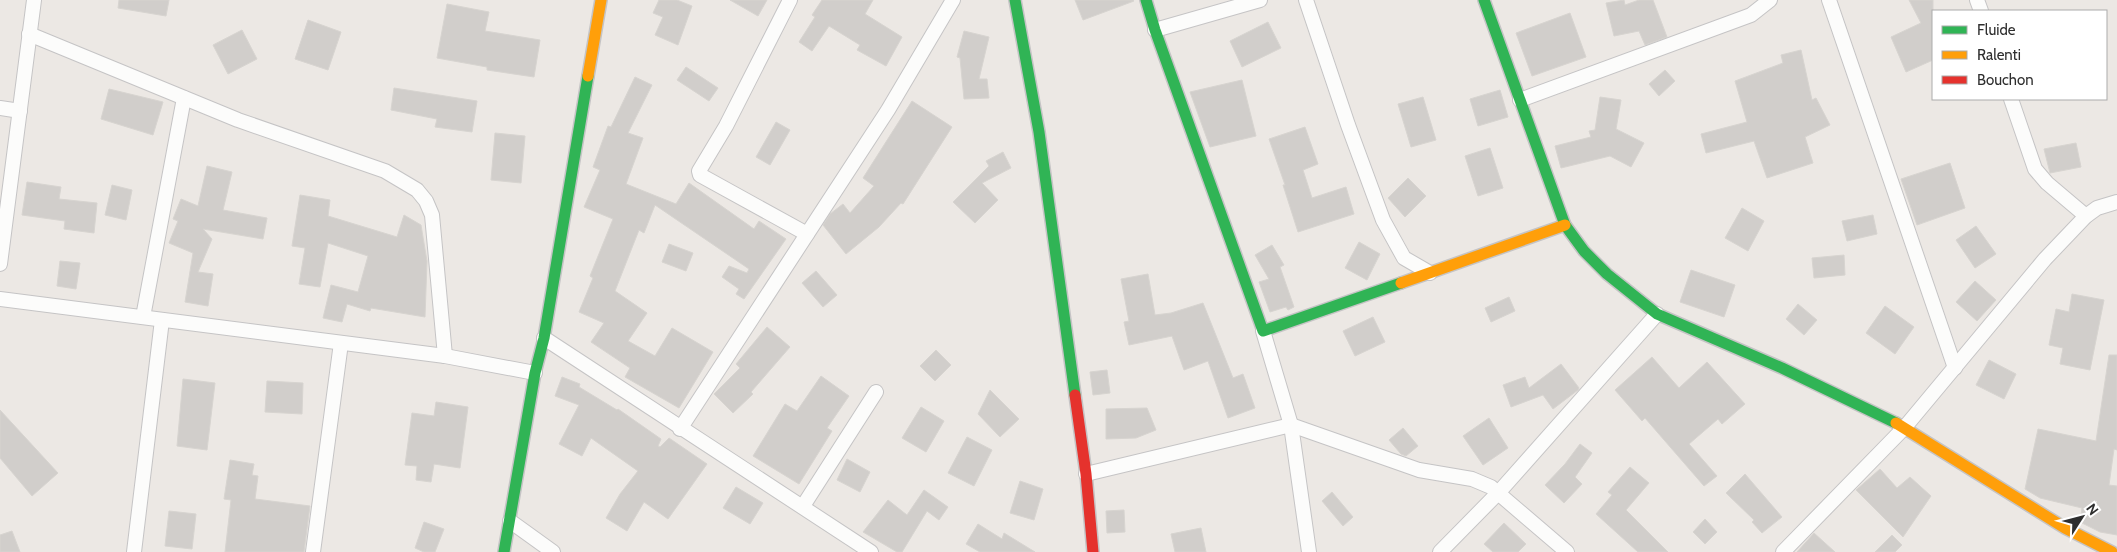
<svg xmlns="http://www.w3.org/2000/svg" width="2117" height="552" viewBox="0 0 2117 552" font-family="Cabin,sans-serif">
	<rect width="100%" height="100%" fill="#ece8e4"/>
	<g fill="#d1cecb" stroke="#d7d4d0">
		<path d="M119 0H169L166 16 118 8Z"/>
		<path d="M659 0H677L692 6 678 45 655 35 663 17 653 13Z"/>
		<path d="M730 0H767L758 16Z"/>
		<path d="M822 0H873L865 14 902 37 886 66 857 50 860 45 829 26 812 51 799 42 815 17 812 15Z"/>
		<path d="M1075 0H1133L1134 1 1083 20Z"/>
		<path d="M1624 0 1625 5 1639 0H1653L1667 37 1645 45 1639 31 1614 36 1606 3Z"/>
		<path d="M1909 0H1933V60L1906 72 1891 37 1921 23Z"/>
		<path d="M447 4 489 12 485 31 540 40 534 77 487 70V67L437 58Z"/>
		<path d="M1570 13 1586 57 1532 76 1516 33Z"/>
		<path d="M308 20 341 32 328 70 295 59Z"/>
		<path d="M1268 22 1281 48 1242 67 1230 41Z"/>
		<path d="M242 30 257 59 228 74 213 45Z"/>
		<path d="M964 31 989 37 979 79H987L989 98 964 99 960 58 957 57Z"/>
		<path d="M1801 50 1812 100 1816 98 1830 125 1805 137 1813 163 1767 178 1754 141 1706 153 1701 134 1747 122 1735 81 1783 63 1781 55Z"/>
		<path d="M686 67 718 88 709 101 677 80Z"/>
		<path d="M1665 70 1675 81 1659 96 1649 84Z"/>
		<path d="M635 77 652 85 628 133 643 138 626 184 676 204 689 183 754 229 759 221 786 239 744 299 736 294 739 289 722 277 729 266 747 273 749 269 655 205 644 233 639 230 615 291 647 313 628 341 655 356 672 328 713 352 679 408 625 377 630 368 591 342 604 323 579 312 593 278 590 276 613 219 584 207 600 170 593 167 608 126 611 127Z"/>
		<path d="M1242 80 1256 136 1210 147 1190 92Z"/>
		<path d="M394 88 477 101 472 132 435 127 437 119 391 110Z"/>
		<path d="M109 89 163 102 153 135 101 119Z"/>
		<path d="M1500 90 1508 117 1478 126 1470 99Z"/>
		<path d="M1423 97 1436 140 1411 147 1398 104Z"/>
		<path d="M1600 97 1621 100 1616 129 1644 143 1631 167 1610 156 1561 168 1555 146 1591 137 1589 131 1595 130Z"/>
		<path d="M912 101 952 127 903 204 901 203 879 227 846 254 823 225 830 214 843 204 850 213 874 186 863 178Z"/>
		<path d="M776 122 790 130 770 165 756 157Z"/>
		<path d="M1305 127 1318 164 1303 170 1312 198 1346 187 1354 214 1298 232 1283 185H1285L1269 139Z"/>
		<path d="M495 133 525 136 521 183 491 180Z"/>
		<path d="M2076 143 2081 167 2050 173 2044 149Z"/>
		<path d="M1490 148 1503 188 1478 196 1465 156Z"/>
		<path d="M1003 152 1011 168 982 183 998 200 975 223 953 202 989 166 986 161Z"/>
		<path d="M1950 163 1965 208 1917 225 1901 179Z"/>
		<path d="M207 166 232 172 223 210 267 218 263 239 203 229 212 239 198 272 213 274 208 306 185 302 193 253 169 243 178 221 173 219 181 199 198 206Z"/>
		<path d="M1408 178 1426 196 1405 217 1388 198Z"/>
		<path d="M27 182 61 187 59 199 97 203 94 233 64 229 65 221 22 215Z"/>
		<path d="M112 185 132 190 126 220 105 215Z"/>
		<path d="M300 195 330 200 328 216 397 237 404 215 421 225 427 261 425 317 371 308 370 311 347 304 342 322 323 318 331 285 358 292 368 256 328 243 320 287 299 284 305 248 292 246Z"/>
		<path d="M1742 208 1764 221 1748 251 1725 238Z"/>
		<path d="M1873 215 1877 234 1847 241 1842 221Z"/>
		<path d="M1976 226 1996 254 1975 268 1956 240Z"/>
		<path d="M1359 242 1380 254 1367 280 1345 268Z"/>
		<path d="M669 244 693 253 686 271 662 262Z"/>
		<path d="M1272 245 1284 265 1280 267 1294 307 1288 310 1286 307 1270 312 1259 282 1269 279 1255 255Z"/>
		<path d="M1844 255 1845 275 1814 278 1812 258Z"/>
		<path d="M60 261 80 263 76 289 57 286Z"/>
		<path d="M1691 270 1735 285 1724 317 1680 302Z"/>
		<path d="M816 271 837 295 823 307 802 283Z"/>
		<path d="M1148 274 1155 315 1171 313 1203 303 1233 378 1243 374 1255 408 1228 418 1208 361 1184 370 1172 336 1129 345 1124 322 1129 321 1121 279Z"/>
		<path d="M1975 281 1996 300 1977 321 1956 302Z"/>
		<path d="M2072 294 2104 300 2090 370 2060 364 2063 348 2049 345 2056 309 2069 312Z"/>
		<path d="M1509 297 1515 311 1491 322 1485 308Z"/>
		<path d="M1798 304 1817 320 1804 335 1786 319Z"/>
		<path d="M1885 306 1914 327 1895 354 1866 333Z"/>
		<path d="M1373 317 1385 342 1355 356 1343 331Z"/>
		<path d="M767 327 790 347 751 392 753 394 733 413 714 394 740 368 736 364Z"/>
		<path d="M936 350 951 365 935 381 920 366Z"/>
		<path d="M2109 355H2117V450L2114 449 2109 485 2117 486V535L2100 532 2080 522 2082 508 2040 498 2025 489 2038 429 2096 441Z"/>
		<path d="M1652 357 1679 388 1707 362 1745 404 1722 424 1718 419 1689 444 1717 476 1704 486 1645 418 1642 421 1615 390Z"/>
		<path d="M1989 360 2016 374 2004 399 1976 385Z"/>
		<path d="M1561 364 1579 388 1578 390 1553 409 1543 395 1511 407 1503 385 1525 377 1529 388Z"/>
		<path d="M1107 370 1110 393 1093 395 1090 372Z"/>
		<path d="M821 376 849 396 827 428 832 431 799 484 753 456 785 404 797 411Z"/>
		<path d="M562 377 580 384 579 387 617 410 618 409 661 439 658 446 660 447 669 438 707 464 668 519 644 502 627 531 606 518 620 494 638 471 591 438 582 456 559 444 579 405 555 396Z"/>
		<path d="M183 379 215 383 207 450 177 446Z"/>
		<path d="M267 381 303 383 302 414 265 412Z"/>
		<path d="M990 390 1019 419 1000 437 978 414Z"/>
		<path d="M436 402 468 407 460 468 434 464 431 482 416 480 417 466 405 465 412 413 434 416Z"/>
		<path d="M921 407 944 421 926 452 902 438Z"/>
		<path d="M1147 408 1156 430 1136 438 1106 439V409Z"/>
		<path d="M0 410 58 473 32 496 0 458Z"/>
		<path d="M1489 418 1508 448 1483 465 1463 436Z"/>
		<path d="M1403 428 1418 446 1406 456 1401 454 1389 440Z"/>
		<path d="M967 437 992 450 974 486 948 473Z"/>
		<path d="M1580 444 1592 453 1575 477 1582 484 1564 503 1545 485 1565 464Z"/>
		<path d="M847 459 870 472 860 492 837 480Z"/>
		<path d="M230 460 254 464 252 475 258 476 255 499 310 506 304 552H225L231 500 224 499Z"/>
		<path d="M1630 467 1649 483 1626 510 1668 552H1638L1596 514 1612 495 1608 492Z"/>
		<path d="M1880 469 1897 488 1910 477 1931 496 1903 537 1856 490Z"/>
		<path d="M1745 474 1782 517 1762 533 1752 522 1754 520 1726 493Z"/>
		<path d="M1020 481 1043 489 1034 520 1010 513Z"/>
		<path d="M736 487 763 503 750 524 723 508Z"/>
		<path d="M924 490 948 507 939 520 927 511 902 552H897L863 532 888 500 907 515Z"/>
		<path d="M1332 492 1353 517 1343 526 1322 501Z"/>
		<path d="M1124 510 1125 532 1107 533 1106 511Z"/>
		<path d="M169 511 196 514 192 549 165 546Z"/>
		<path d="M1705 519 1717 532 1705 544 1693 532Z"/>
		<path d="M424 522 444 529 435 552H424L415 548Z"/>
		<path d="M1504 523 1526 544 1518 552H1493L1484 544Z"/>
		<path d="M978 524 1002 539 1004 533 1035 552H980L966 544Z"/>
		<path d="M1201 528 1206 552H1175L1171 534Z"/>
		<path d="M12 531 20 552H0V535Z"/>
		<path d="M1814 533 1835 552H1797Z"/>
		<path d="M1892 535 1902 545 1895 552H1875Z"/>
	</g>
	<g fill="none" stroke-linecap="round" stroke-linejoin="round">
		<g stroke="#c5c4c5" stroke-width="16">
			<g id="street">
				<path d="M790 0 726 126 699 171 700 175 807 234"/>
				<path d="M1306 0 1348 125 1383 220 1404 258 1430 273"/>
				<path d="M1829 0 1955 368"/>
				<path d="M1977 0 1981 11"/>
				<path d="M1155 30 1260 0"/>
				<path d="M29 34 238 120 385 171 417 190 426 201 432 215 445 356"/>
				<path d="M2011 99 2035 169 2047 183 2086 216"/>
				<path d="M1520 100 1751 15 1770 0"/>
				<path d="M0 108 20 111"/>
				<path d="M0 264 34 0"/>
				<path d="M0 299 445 356 535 373"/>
				<path d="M143 317 184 98"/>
				<path d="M1263 331 1291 425 1309 552"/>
				<path d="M544 338 871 552"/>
				<path d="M680 429 888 110 953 0"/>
				<path d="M1086 474 1291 425 1419 470 1472 479 1491 487 1567 552"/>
				<path d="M803 506 876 392"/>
				<path d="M510 521 553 552"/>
				<path d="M134 552 162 320"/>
				<path d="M313 552 341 343"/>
				<path d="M1440 552 1499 492 1657 314"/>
				<path d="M1783 552 1905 427 2045 259 2086 216 2097 208 2117 202"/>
			</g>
		</g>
		<g stroke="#c5c4c5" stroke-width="14">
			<g id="fast">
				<path d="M1015 0 1039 132 1075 395"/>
				<path d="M1146 0 1155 30 1263 331 1401 283"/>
				<path d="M1484 0 1565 225 1584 251 1607 274 1657 314 1782 368 1896 423"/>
				<path d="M504 552 535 373 544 338 588 76"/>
			</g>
		</g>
		<g stroke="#c5c4c5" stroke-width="14">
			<g id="slow">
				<path d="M588 76 601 0"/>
				<path d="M1401 283 1565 225"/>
				<path d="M1896 423 2065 528 2112 552"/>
			</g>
		</g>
		<g stroke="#c5c4c5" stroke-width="14">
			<path id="jam" d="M1075 395 1086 474 1093 552"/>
		</g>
		<use href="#street" stroke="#fcfcfb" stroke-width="14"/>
		<use href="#fast" stroke="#30b455" stroke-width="11"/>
		<use href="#slow" stroke="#ff9f0a" stroke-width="11"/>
		<use href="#jam" stroke="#e5322d" stroke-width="11"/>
	</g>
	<rect x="1932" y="10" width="175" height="90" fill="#ffffff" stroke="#ababab"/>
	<rect x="1942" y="26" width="25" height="8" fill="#30b455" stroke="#ababab"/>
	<text x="1977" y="35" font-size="15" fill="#2e2e2e">Fluide</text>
	<rect x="1942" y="51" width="25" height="8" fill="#ff9f0a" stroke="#ababab"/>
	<text x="1977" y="60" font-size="15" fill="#2e2e2e">Ralenti</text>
	<rect x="1942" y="76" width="25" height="8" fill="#e5322d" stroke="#ababab"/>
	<text x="1977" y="85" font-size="15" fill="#2e2e2e">Bouchon</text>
	<g transform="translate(2082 517) rotate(54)" stroke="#ffffff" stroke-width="4" paint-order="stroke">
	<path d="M0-4L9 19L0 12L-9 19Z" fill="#2e2e2e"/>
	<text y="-8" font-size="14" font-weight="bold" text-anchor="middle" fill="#2e2e2e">N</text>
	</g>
</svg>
